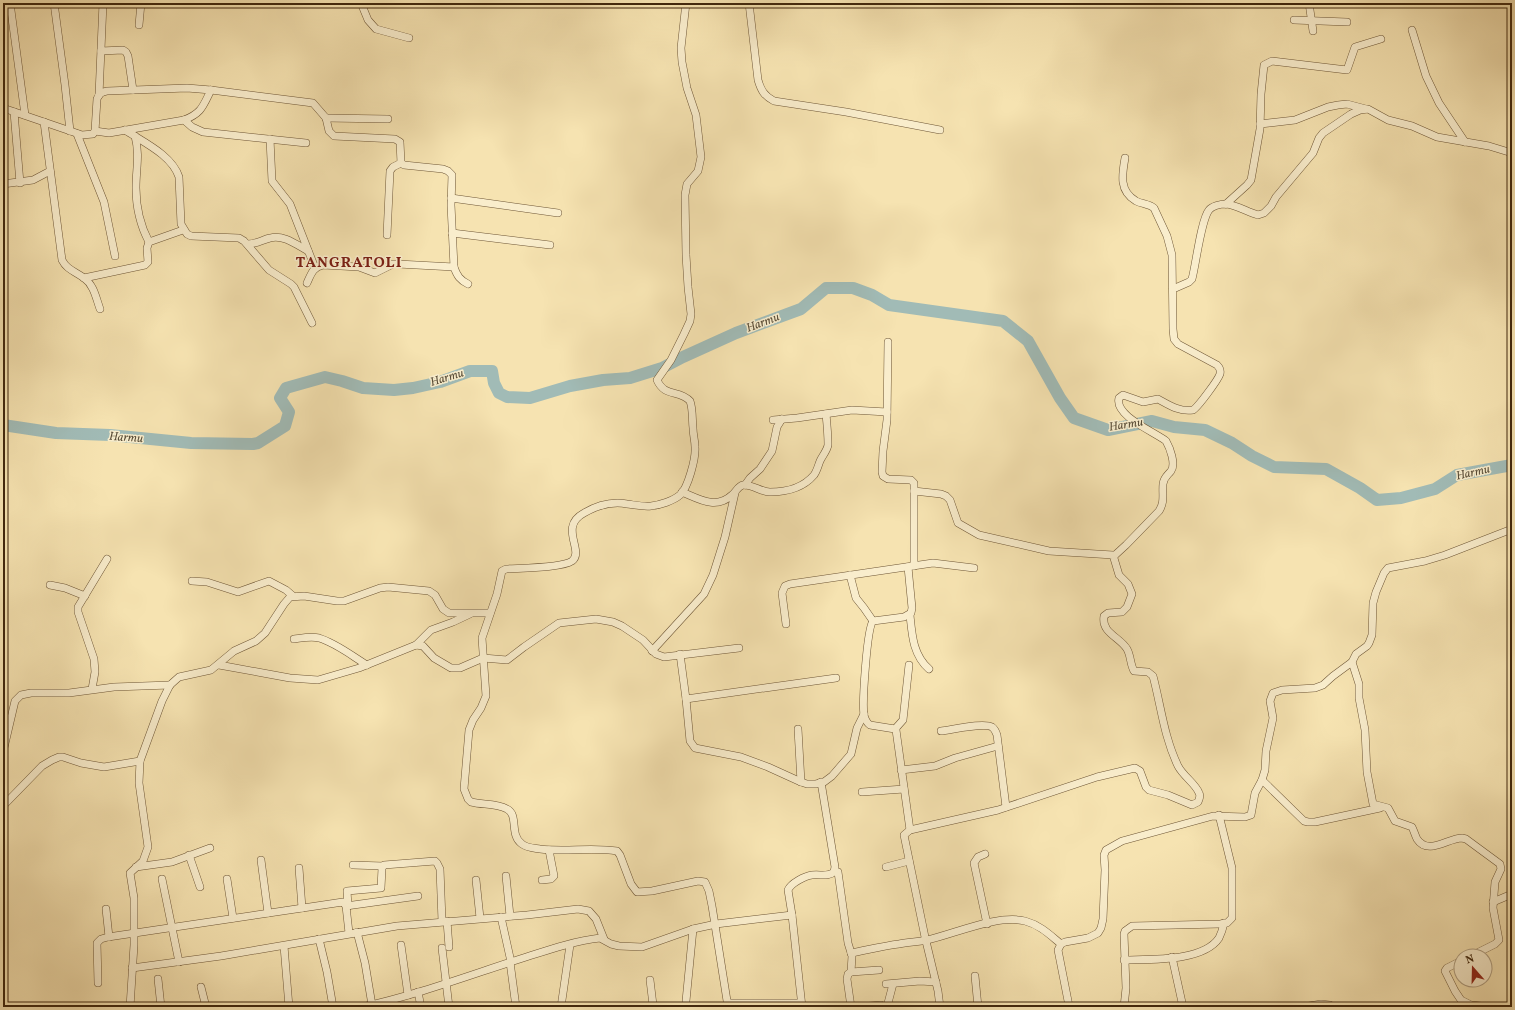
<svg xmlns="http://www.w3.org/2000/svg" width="1515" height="1010" viewBox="0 0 1515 1010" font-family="Vollkorn,serif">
	<rect width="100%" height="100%" fill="#f6e3b1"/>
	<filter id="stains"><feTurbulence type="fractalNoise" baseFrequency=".005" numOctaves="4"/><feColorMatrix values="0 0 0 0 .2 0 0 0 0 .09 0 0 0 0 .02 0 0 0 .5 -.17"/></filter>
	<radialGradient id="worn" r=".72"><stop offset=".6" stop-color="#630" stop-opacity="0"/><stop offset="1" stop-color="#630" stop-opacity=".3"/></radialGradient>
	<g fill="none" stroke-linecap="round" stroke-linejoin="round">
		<path stroke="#a1bbb6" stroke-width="12" d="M3 425 56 433 110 435 191 443 253 444 258 443 285 426 289 412 280 398 286 388 325 377 342 381 363 388 394 390 413 388 440 382 470 371H492L494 383 499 393 507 397 530 398 570 386 603 380 630 378 662 368 683 357 736 333 801 309 826 288H853L872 295 889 305 1003 321 1028 341 1060 398 1074 418 1108 430 1152 421 1174 427 1205 430 1232 443 1252 456 1274 467 1326 469 1360 488 1377 500 1401 498 1435 489 1457 475 1512 465"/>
		<g stroke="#6e5636" stroke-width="8">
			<g id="minor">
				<path d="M10 3 25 115"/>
				<path d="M54 3 65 85 70 131"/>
				<path d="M361 3 368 20 376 29 409 38"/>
				<path d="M686 3 681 48 682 62 687 88 696 115 701 157 698 171 687 184 685 195 686 255 688 287 691 314 690 321 684 334 671 360 657 380C665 398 679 389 690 401 693 409 692 420 693 428 693 435 695 440 695 447 696 458 688 488 680 495 673 501 660 505 651 506 644 507 635 505 627 504 611 501 598 505 584 513 558 527 585 551 572 561 562 568 520 568 506 569L502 571 497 594 482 638 486 696 481 708 473 720 469 730 464 789 468 799 471 802C483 805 496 803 507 809 519 815 509 835 522 844 527 848 534 848 540 849 565 852 594 847 617 851L620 855 631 884 637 892 652 891 698 881 705 882 709 891 712 906 728 1007"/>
				<path d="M749 3 758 80C761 90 764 96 774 101L846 112 940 130"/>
				<path d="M1309 3 1313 31"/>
				<path d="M1294 20 1347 22"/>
				<path d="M139 25 141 3"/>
				<path d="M1412 30 1426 76 1439 103 1465 142"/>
				<path d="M101 51 123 50 126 52 128 56 133 90"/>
				<path d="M99 95 103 3"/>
				<path d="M3 108 82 135 93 134 95 131 97 99C99 94 101 92 107 91L187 88 211 90 313 103 326 118 329 131 334 136 395 139 400 142 401 163 404 165 443 169 448 171 452 175 451 205 454 267C457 276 460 280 468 284"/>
				<path d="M14 112 20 183"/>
				<path d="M326 118 388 119"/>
				<path d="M184 120 192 127 203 132 306 143"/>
				<path d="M44 122 62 260C67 270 75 271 84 278 94 285 96 298 100 309"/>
				<path d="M1260 124 1295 120 1328 107 1338 105 1347 104 1366 109"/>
				<path d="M125 130C143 142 172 155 179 177L181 224 187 234 191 236 239 238 244 241 269 270 291 284 294 287 312 323"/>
				<path d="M95 131 109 133 184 120C202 113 203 106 211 90"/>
				<path d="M77 134 104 202 115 256"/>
				<path d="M135 136C140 156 136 168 136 188 136 208 140 225 149 242"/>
				<path d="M270 139 272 181 290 204 315 268"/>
				<path d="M3 184 33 180 50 171"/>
				<path d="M451 198 558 213"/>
				<path d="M1226 204 1247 185 1251 180 1260 129 1261 94 1264 65 1272 61 1347 70 1355 47 1381 39"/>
				<path d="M452 233 550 245"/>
				<path d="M387 235 390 171 393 167 401 163"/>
				<path d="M248 244C256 244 262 240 270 238 283 234 297 245 308 251"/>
				<path d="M84 278 145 265 148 262 147 248 149 242 183 230"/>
				<path d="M307 283C311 274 313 267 323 265L359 267 375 273 393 264H398L454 267"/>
				<path d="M1173 289 1189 282 1192 279C1196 264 1201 220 1209 210 1212 206 1220 204 1226 204 1237 205 1247 212 1258 215L1264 213 1271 206 1276 197 1313 153 1319 138 1323 133 1351 114 1360 110 1368 109 1388 120 1412 126 1437 137 1489 146 1512 153"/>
				<path d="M888 342 887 420 883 451 882 472 883 476 888 479 911 480 914 483V566"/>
				<path d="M773 420 797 418 852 410 887 412"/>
				<path d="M745 485 750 478 760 469 772 451 777 427 782 419"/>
				<path d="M914 491 941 494 946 496 950 500 958 523 979 535 1049 551 1113 555 1119 575 1128 584 1132 594 1127 607 1122 612 1108 613 1104 616C1101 633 1120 637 1127 649 1131 656 1130 664 1134 671L1148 672 1153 676C1161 706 1164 737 1178 766 1183 776 1196 784 1199 793 1201 796 1199 799 1198 802L1192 805 1168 795 1149 790 1146 787 1140 771 1135 768 1097 777 998 810 910 830 904 835 925 937 938 991 940 1007"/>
				<path d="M682 492C699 499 716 510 732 495 736 492 738 486 743 485 752 484 761 492 770 492 786 492 803 488 814 475 817 471 818 466 820 461 822 456 827 451 828 445 828 435 827 424 826 414"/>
				<path d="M1114 556 1126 545 1159 511C1165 502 1162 494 1163 484 1164 477 1167 476 1171 471 1176 464 1170 448 1166 441 1155 432 1114 416 1119 398L1123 395 1143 402 1158 399C1169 405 1179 412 1193 410 1198 407 1218 380 1220 374 1221 370 1219 367 1217 365L1178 344 1174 339 1173 329 1172 255 1167 236 1154 208C1149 204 1142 204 1136 201 1119 191 1122 175 1125 158"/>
				<path d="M908 567 912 608 911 613 904 617 873 621C867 628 862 703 864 715 865 719 867 723 870 725L895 729 896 730 910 830"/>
				<path d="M850 575 856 598 864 608 873 621"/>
				<path d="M192 581 207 582 238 592 269 581 286 590 293 596"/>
				<path d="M50 585 65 588 85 596"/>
				<path d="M910 615C912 635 913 655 929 669"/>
				<path d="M786 624 782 593 785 586 790 584 933 563 974 568"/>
				<path d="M294 639C302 638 311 636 319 638 336 643 352 656 367 665"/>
				<path d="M416 645 431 630 453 622 470 614"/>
				<path d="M652 651 704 594 713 575 725 537 735 493"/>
				<path d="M680 654 686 699 690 741 695 748 741 757 768 767 801 782 807 784H816L824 782 832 776 851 754 857 728 864 714"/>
				<path d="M1352 662 1359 684V698L1365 730 1367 772 1373 804 1388 808 1395 821 1412 827C1414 831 1415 835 1417 839 1428 856 1448 838 1462 838L1466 839 1500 864 1501 869 1495 882 1493 908 1499 940 1495 944 1471 956"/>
				<path d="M219 665 290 678 318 680 359 668 416 645 423 646 434 658 451 668H460L483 658 507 660 524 647 559 623 596 619 613 622 622 626 643 640 656 654 664 657 739 648"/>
				<path d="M92 689 95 672 94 659 78 612V607L107 559"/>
				<path d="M686 699 836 678"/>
				<path d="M798 729 801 782"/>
				<path d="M895 729 903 720 909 665"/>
				<path d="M941 731C951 730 984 722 992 727 995 729 996 732 997 735L1006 807"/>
				<path d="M3 752 15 701 21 695 31 693H69L114 687 170 685"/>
				<path d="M901 770 935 766 955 758 998 746"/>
				<path d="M1262 780 1304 821 1308 822H1315L1380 808"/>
				<path d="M862 792 904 789"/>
				<path d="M3 806 42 766 52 760 59 757H63L81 763 104 767 140 761"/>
				<path d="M985 854 978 857 974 863 987 924"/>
				<path d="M189 855 200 887"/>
				<path d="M261 860 268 913"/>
				<path d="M353 865 383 866"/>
				<path d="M136 867 172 862 210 848"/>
				<path d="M886 867 909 861"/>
				<path d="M299 868 302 908"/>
				<path d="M838 872 848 943 852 956 851 972"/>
				<path d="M506 876 510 916"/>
				<path d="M162 879 179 962"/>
				<path d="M227 879 233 918"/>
				<path d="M476 880 480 918"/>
				<path d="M542 880 551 879 554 876 549 850"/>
				<path d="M1493 902 1512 894"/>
				<path d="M346 906 418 896"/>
				<path d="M348 906 347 891 381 888 382 868 384 865 435 861 437 863 440 869 442 921"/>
				<path d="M106 909 109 937"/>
				<path d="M501 917 511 962"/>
				<path d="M447 921 449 947"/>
				<path d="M357 932 365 963 372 1005"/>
				<path d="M319 939 327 972 333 1007"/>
				<path d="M401 945 408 995"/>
				<path d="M284 946 289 1007"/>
				<path d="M442 948 449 1007"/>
				<path d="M851 953C867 950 883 946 899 944 908 942 918 942 927 940 954 934 998 914 1025 921 1040 925 1050 935 1061 944"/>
				<path d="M1172 957 1183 1007"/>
				<path d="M1124 960C1150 959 1203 962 1219 938 1221 934 1223 928 1224 923"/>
				<path d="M1461 961 1447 968 1445 971 1455 991 1461 1000 1471 1005 1491 1007"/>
				<path d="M510 962 516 1007"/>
				<path d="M132 968 221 956 397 926 527 915 578 909 589 911 596 919 604 939"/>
				<path d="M975 976 978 1007"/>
				<path d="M158 979 161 1007"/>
				<path d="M650 980 653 1005 652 1007"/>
				<path d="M98 983 97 943 101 939 108 937 343 902 346 906 349 933"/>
				<path d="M886 984 920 981 936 982"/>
				<path d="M201 987 206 1007"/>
				<path d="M418 992 421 1007"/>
				<path d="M727 1003H801"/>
				<path d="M888 1003 893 984"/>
				<path d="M1069 1006 1058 950 1061 944 1065 942 1088 938 1098 933 1101 928 1103 919 1105 870 1104 855 1106 850 1122 841 1213 816 1245 817 1251 815 1255 793 1262 780 1265 770 1266 751 1273 718 1270 701 1273 693 1282 690 1315 688 1323 685 1333 676 1352 662 1356 654 1367 646 1369 643 1372 635 1373 603 1376 592 1384 573 1388 568 1425 561 1445 555 1512 529"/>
				<path d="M130 1007 134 945V898L130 873 143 861 148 847 139 783 140 761 162 701 170 685 179 677 211 670 234 651 256 641 265 633 284 604 290 597 304 596 337 601H344L380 588 388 587 429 591 435 595 443 609 449 613H490"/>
				<path d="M362 1007C417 995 470 975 523 958 548 950 574 941 600 938L611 944 619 946 642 947 693 929 716 924 792 915"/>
				<path d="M561 1007 570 945"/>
				<path d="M686 1007V1001L693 929"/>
				<path d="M802 1007 792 915 788 890C791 883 805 876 812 875 820 874 829 877 834 872L835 867 821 782"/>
				<path d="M851 1007 847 979 848 974 851 972 879 970"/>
				<path d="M857 1007 881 1005"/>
				<path d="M1059 1007 1069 1006 1070 1007"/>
				<path d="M1124 1007 1126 988 1124 934 1125 931 1132 926 1220 924 1227 923 1232 918V868L1219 815"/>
				<path d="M1303 1007 1321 1004 1330 1005 1332 1007"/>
			</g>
		</g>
		<use href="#minor" stroke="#f9edcc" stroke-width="7"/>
	</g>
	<g text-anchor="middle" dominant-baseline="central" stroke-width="3" stroke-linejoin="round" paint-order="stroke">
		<g font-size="12" font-style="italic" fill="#584c37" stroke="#f9edcc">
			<text transform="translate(763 323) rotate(-21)">Harmu</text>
			<text transform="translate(447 378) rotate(-17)">Harmu</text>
			<text transform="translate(1126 425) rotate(-9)">Harmu</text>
			<text transform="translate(126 438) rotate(4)">Harmu</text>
			<text transform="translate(1473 473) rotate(-13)">Harmu</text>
		</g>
		<g font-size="15" font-weight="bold" letter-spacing="1" fill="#7a1f14" stroke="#f9edcc">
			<text x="349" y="263">TANGRATOLI</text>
		</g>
	</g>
	<rect width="1515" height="1010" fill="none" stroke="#f6e3b1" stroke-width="16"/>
	<rect x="4" y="4" width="1507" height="1002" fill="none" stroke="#40270d" stroke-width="2"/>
	<rect x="8" y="8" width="1499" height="994" fill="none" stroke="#40270d"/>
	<g transform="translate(1473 968) rotate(340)"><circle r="19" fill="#f9edcc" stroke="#af9e80"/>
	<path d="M0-3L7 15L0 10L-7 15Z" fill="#8f2418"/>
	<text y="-6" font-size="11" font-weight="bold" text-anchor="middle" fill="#40270d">N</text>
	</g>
	<rect width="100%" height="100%" filter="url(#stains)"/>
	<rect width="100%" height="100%" fill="url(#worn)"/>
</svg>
